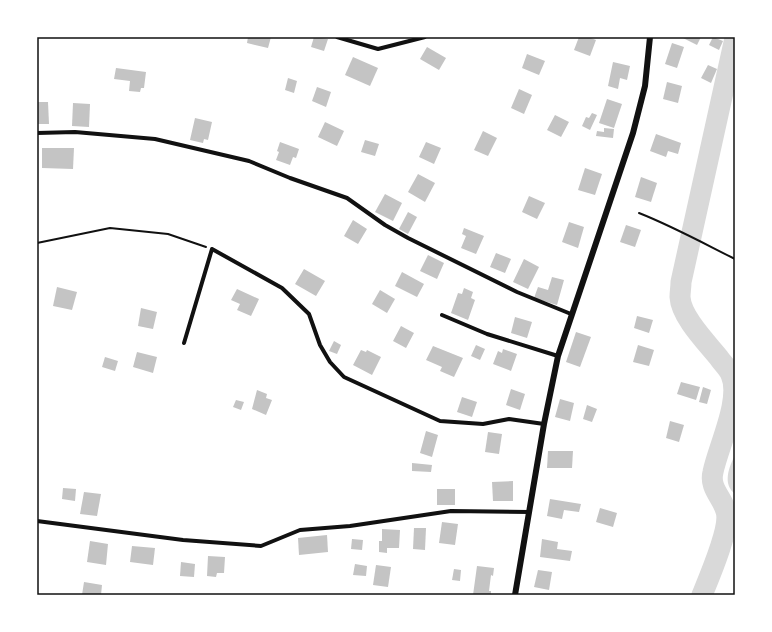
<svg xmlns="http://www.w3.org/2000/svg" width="772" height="632" viewBox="0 0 772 632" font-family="Manrope,sans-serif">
	<rect width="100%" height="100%" fill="#fff"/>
	<path fill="#d9d9d9" d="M735 455V494C722 484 729 467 735 455Z"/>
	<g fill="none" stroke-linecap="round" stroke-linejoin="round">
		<path stroke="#d9d9d9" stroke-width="21" d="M702 595C709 578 731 527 726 511 722 497 709 488 713 472 718 447 742 399 731 375 729 369 723 364 719 358 707 343 681 317 680 297 680 292 681 287 681 282L735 38"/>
	</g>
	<g fill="#c4c4c4">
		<path d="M248 37H271L268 48 247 43Z"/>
		<path d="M314 37 328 39 324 51 311 47Z"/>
		<path d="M579 37H588L596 40 590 56 574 50Z"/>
		<path d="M681 37H701L697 45Z"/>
		<path d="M713 37 723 41 719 50 709 45Z"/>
		<path d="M672 43 684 47 677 68 665 64Z"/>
		<path d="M427 47 446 58 439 70 420 59Z"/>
		<path d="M527 54 545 61 539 75 522 68Z"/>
		<path d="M353 57 378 68 370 86 345 75Z"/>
		<path d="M613 62 630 66 627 80 620 78 618 89 608 86Z"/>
		<path d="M708 65 717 69 711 83 701 78Z"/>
		<path d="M116 68 146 72 144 88H141L140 92 129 91 130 81 114 79Z"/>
		<path d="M288 78 297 81 294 93 285 90Z"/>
		<path d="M667 82 682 86 678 103 663 99Z"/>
		<path d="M317 87 331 92 326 107 312 101Z"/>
		<path d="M519 89 532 95 524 114 511 108Z"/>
		<path d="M607 99 622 104 614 128 599 123Z"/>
		<path d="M37 102H48L49 124H37Z"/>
		<path d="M73 103 90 104 89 127 72 126Z"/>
		<path d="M592 113 597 115 590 130 582 126 586 117 589 118Z"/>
		<path d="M555 115 569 122 561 137 547 130Z"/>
		<path d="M195 118 212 122 208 140 204 139 203 143 190 140Z"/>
		<path d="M325 122 344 131 337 146 318 137Z"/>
		<path d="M604 128 614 129 613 138 596 136 597 131 604 132Z"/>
		<path d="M483 131 497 138 488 156 474 150Z"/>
		<path d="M656 134 681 143 678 154 668 151 666 157 650 151Z"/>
		<path d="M365 140 379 144 375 156 361 152Z"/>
		<path d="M280 142 299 149 296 158 293 157 290 165 276 160 279 152 277 151Z"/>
		<path d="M426 142 441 148 434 164 419 157Z"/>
		<path d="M42 148H74L73 169 42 168Z"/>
		<path d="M585 168 602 174 595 195 578 190Z"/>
		<path d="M418 174 435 183 425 202 408 192Z"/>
		<path d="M641 177 657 183 651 202 635 197Z"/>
		<path d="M385 194 402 203 393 221 375 212Z"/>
		<path d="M529 196 545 203 537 219 522 212Z"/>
		<path d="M408 212 417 217 408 234 399 229Z"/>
		<path d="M353 220 367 229 358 244 344 236Z"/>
		<path d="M569 222 584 227 578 248 562 242Z"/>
		<path d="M626 225 641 230 635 247 620 242Z"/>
		<path d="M464 228 484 236 476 254 461 248 466 236 462 234Z"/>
		<path d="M496 253 511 259 505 273 490 267Z"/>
		<path d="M428 255 444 263 437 279 420 271Z"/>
		<path d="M524 259 539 267 528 289 513 282Z"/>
		<path d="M304 269 325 281 316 296 295 284Z"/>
		<path d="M402 272 424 284 417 297 395 286Z"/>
		<path d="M552 277 564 280 557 305 534 298 538 287 548 290Z"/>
		<path d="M57 287 77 292 72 310 53 306Z"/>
		<path d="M464 288 473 292 471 298 475 300 468 320 451 313 458 293 462 294Z"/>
		<path d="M237 289 259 299 251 316 237 310 240 304 231 300Z"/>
		<path d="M380 290 395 299 387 313 372 304Z"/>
		<path d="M141 308 157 312 153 329 138 326Z"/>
		<path d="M637 316 653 320 649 333 634 328Z"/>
		<path d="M515 317 532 322 527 338 511 333Z"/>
		<path d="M401 326 414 333 406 348 393 341Z"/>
		<path d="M576 332 591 337 580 367 566 362Z"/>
		<path d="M334 341 341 345 337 354 329 351Z"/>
		<path d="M476 345 485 349 480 360 471 356Z"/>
		<path d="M638 345 654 350 649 366 633 362Z"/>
		<path d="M433 346 463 358 454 377 440 371 442 367 426 360Z"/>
		<path d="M503 349 517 354 511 371 493 364 498 351 502 353Z"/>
		<path d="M361 350 366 352 367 350 381 357 372 375 353 365Z"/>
		<path d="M137 352 157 357 153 373 133 367Z"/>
		<path d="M105 357 118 361 115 371 102 367Z"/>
		<path d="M681 382 700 387 696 400 677 394Z"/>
		<path d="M703 387 711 390 707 404 699 402Z"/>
		<path d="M511 389 525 394 520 410 506 405Z"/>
		<path d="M257 390 267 394 266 398 272 400 266 415 252 409Z"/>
		<path d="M462 397 477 402 472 417 457 412Z"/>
		<path d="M560 399 574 403 570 421 555 417Z"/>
		<path d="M236 400 244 402 241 410 233 407Z"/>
		<path d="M587 405 597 409 592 422 583 419Z"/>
		<path d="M670 421 684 425 679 442 666 438Z"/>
		<path d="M426 431 438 435 432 457 420 453Z"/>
		<path d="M488 432 502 434 499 454 485 452Z"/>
		<path d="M548 451H573L572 468H547Z"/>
		<path d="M412 463 432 465 431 472 412 471Z"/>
		<path d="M513 481V501H493L492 482Z"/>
		<path d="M63 488 76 489 75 501 62 499Z"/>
		<rect x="437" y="489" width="18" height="16"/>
		<path d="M84 492 101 494 97 516 80 514Z"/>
		<path d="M550 499 581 504 579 512 564 510 562 519 547 516Z"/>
		<path d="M600 508 617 513 613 527 596 522Z"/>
		<path d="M442 522 458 524 455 545 439 543Z"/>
		<path d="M414 528H426L425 550 413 549Z"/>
		<path d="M382 529 400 530 399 548H387V553L379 552V541H382Z"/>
		<path d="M327 535 328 552 299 555 298 538Z"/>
		<path d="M352 539 363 540 362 550 351 549Z"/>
		<path d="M542 539 558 542 557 549 572 551 570 561 540 557Z"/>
		<path d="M90 541 108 544 106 565 87 562Z"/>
		<path d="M132 546 155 548 153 565 130 562Z"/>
		<path d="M208 556 225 557 224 573H217L216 577 207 576Z"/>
		<path d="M181 562 195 564 194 577 180 576Z"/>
		<path d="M355 564 367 566 366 576 353 575Z"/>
		<path d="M376 565 391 567 388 587 373 585Z"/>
		<path d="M477 566 494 568 493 576 491 575 489 591H491V595H473Z"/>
		<path d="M454 569 461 570 460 581 452 580Z"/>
		<path d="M538 570 552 572 549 590 534 587Z"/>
		<path d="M84 582 102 585 101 595H82Z"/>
	</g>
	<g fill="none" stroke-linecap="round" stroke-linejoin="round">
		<g stroke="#111" stroke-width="2">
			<path d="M639 213C672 226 703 243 735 259"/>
			<path d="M37 243 110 228 168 234 206 247"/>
		</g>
		<g stroke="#111" stroke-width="4">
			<path d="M337 37 378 49 425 37"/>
			<path d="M37 133 75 132 155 139 249 161 290 178 347 198 385 225 408 238 517 292 571 314"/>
			<path d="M442 315 487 334 558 356"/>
			<path d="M184 343 212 249 282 288 309 314 320 345 330 362 344 377 440 421 483 424 509 419 544 424"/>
			<path d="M37 521 183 540 261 546 300 530 350 526 451 511 529 512"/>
		</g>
		<path stroke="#111" stroke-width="6" d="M515 595 544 424 558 356 633 133 645 86 650 37"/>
	</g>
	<rect width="772" height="632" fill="none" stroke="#ffffff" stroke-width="76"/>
	<rect x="38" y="38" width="696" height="556" fill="none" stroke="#111" stroke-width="1.5"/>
</svg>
